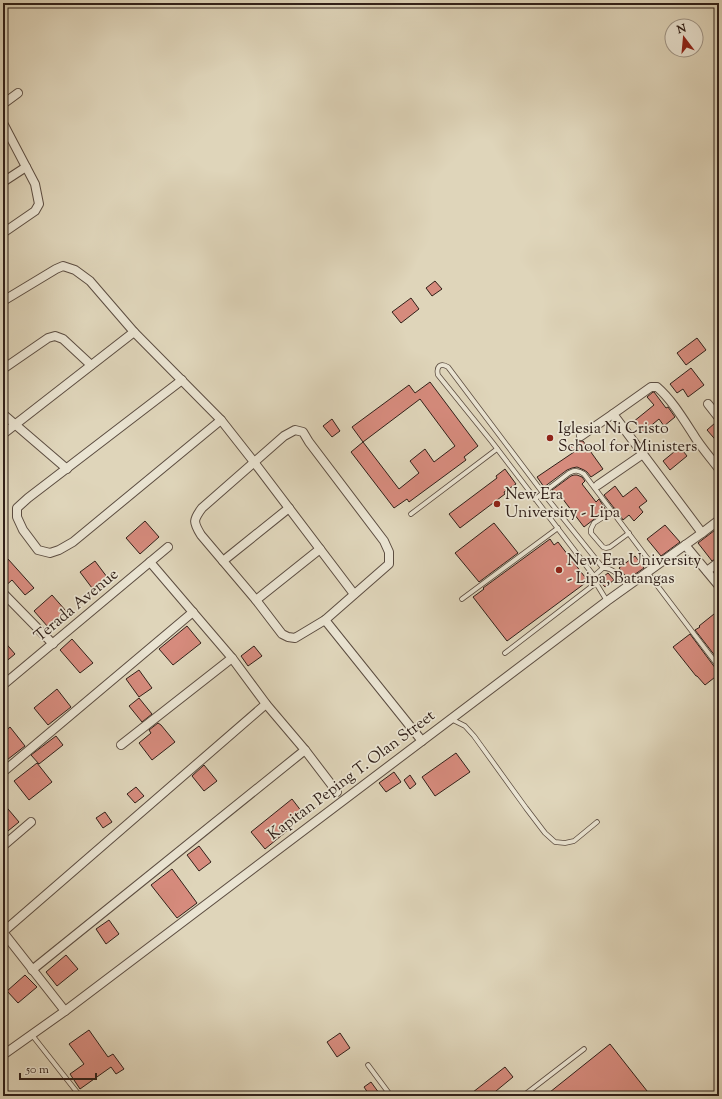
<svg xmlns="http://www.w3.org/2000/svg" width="722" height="1099" viewBox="0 0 722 1099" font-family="'Sorts Mill Goudy',serif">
	<rect width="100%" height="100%" fill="#dfd5ba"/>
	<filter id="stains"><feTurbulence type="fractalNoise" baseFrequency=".005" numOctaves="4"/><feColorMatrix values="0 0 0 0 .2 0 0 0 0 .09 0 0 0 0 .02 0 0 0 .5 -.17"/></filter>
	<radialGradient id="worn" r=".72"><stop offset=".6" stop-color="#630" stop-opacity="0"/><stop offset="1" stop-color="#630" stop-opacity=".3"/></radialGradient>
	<g fill="#d68b7d" stroke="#312019" fill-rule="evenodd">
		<path d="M435 281 442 289 432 296 426 288Z"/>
		<path d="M411 298 419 309 401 323 392 312Z"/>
		<path d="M697 338 706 350 686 365 677 353Z"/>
		<path d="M691 368 704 385 688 397 683 389 677 393 670 384Z"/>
		<path d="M430 382 478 446 464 457 466 460 409 502 407 499 394 508 351 452 363 442 352 427 409 385 415 393ZM420 399 455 446 434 462 425 449 410 461 419 473 399 489 363 442Z"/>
		<path d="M653 392H654L666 408 668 407 675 417 664 426 659 419 642 433 633 422 654 405 647 397Z"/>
		<path d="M332 419 340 431 332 437 323 426Z"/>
		<path d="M715 423 719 427V444L707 430Z"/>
		<path d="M579 441H583L603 469 591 477 587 472 584 470 577 467 572 468 567 470 544 487 537 477 574 452 570 447Z"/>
		<path d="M680 447 687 456 670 470 663 461Z"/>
		<path d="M505 469 516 484 504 492 505 494 460 528 449 514 497 478 496 476Z"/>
		<path d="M574 475H577L582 477 585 481 582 484 596 502 599 499 606 510 584 527 562 498 559 500 552 490 571 476Z"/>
		<path d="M615 486 623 497 636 487 647 501 639 507 643 512 634 521 629 515 623 520 616 509 614 508 604 495Z"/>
		<path d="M145 521 159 537 140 554 126 538Z"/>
		<path d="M494 523 518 553 479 582 455 553Z"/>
		<path d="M665 525 680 542 661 556 647 539Z"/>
		<path d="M719 527V557L712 561 698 543Z"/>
		<path d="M550 539 554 545 558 542 588 581 507 641 473 597 484 589 483 588Z"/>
		<path d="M635 556 644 568 628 579 619 568Z"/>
		<path d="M8 559 34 588 25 595 12 580 3 588V563Z"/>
		<path d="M95 561 110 581 95 592 80 572Z"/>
		<path d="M608 573 614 580 605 587 599 580Z"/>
		<path d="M52 595 66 611 48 627 34 611Z"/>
		<path d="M719 610V661L695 630 700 627 699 626Z"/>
		<path d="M187 626 201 643 173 665 159 649Z"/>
		<path d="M690 634 716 669 719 670V674L705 685 697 676H696L673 647Z"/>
		<path d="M72 639 93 663 80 673 60 650Z"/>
		<path d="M3 640 15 654 3 664Z"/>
		<path d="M254 646 262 656 248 666 241 656Z"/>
		<path d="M139 670 152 688 139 697 126 679Z"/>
		<path d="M57 689 71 707 48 725 34 708Z"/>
		<path d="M139 698 152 714 142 722 129 706Z"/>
		<path d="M158 723 161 725 175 742 152 760 139 743 151 733 149 730Z"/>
		<path d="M10 727 25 746 3 763V733Z"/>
		<path d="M56 736 63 745 39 764 31 755Z"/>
		<path d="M456 753 470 772 435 796 422 777Z"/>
		<path d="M37 763 52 782 29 800 14 781Z"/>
		<path d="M204 765 217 781 204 791 192 776Z"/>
		<path d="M394 772 401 782 386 792 379 783Z"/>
		<path d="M410 775 416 784 410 789 404 780Z"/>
		<path d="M136 787 144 796 135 803 127 794Z"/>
		<path d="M292 799 302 812 283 827 287 831 265 849 251 832Z"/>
		<path d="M3 803 19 822 3 835Z"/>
		<path d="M105 812 112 822 103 828 96 818Z"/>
		<path d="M199 846 211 862 199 871 187 855Z"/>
		<path d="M172 869 197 903 177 918 151 885Z"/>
		<path d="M109 920 119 934 106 944 96 929Z"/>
		<path d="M66 955 78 969 57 986 46 972Z"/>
		<path d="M25 975 37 987 18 1003 7 991Z"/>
		<path d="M89 1030 108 1057 113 1054 124 1069 116 1074 111 1067 80 1089 70 1074 84 1064 69 1044Z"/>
		<path d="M340 1033 350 1048 337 1057 327 1042Z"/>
		<path d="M610 1044 651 1096H545Z"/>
		<path d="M505 1067 513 1077 490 1096H468Z"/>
		<path d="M371 1082 379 1093 375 1096H370L364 1087Z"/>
	</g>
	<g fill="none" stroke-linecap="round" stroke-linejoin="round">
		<g stroke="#5c4d41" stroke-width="5.5">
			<g id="lane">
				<path d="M535 499 569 473C575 470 578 470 584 474L654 567"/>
				<path d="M613 511 594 523 591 529V533L603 547 606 548 610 547 629 533"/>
				<path d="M411 514 497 449"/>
				<path d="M647 572 719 667"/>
				<path d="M594 576 603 568"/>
				<path d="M462 599 558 528"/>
				<path d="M607 601 596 583 594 576 492 442 438 375C436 367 440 362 448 367L543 493 603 568C614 567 621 579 627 586"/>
				<path d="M505 653 596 583"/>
				<path d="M451 719 465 726 474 736 526 808 545 833 555 842 565 843 574 841 597 822"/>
				<path d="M32 1035 80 1096"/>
				<path d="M368 1065 391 1096"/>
				<path d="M523 1096 584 1049"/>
			</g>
		</g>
		<g stroke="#5c4d41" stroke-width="10">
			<g id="street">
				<path d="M3 104 18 93"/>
				<path d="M3 123 35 184 39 204 35 211 3 233"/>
				<path d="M3 182 26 167"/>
				<path d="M3 301 56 269 63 266 75 270 90 281 134 332 221 420 254 462 354 594"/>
				<path d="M3 369 48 338 55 336 63 339 91 365"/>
				<path d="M182 380 28 498 17 508V517L23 530 38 550 50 553 59 550 73 542 221 420"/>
				<path d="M708 404 719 418"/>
				<path d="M3 414 67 469"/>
				<path d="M295 430 303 432 309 442 384 541 389 552V564L325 620 295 638 288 637 282 634 256 600 201 535C193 522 193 520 202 508L284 436Z"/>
				<path d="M3 434 134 332"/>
				<path d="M581 436 613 414"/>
				<path d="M598 485 643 454"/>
				<path d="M702 533 613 414 651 387H657C671 399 682 417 693 434 700 446 710 457 719 469"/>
				<path d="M685 545 719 586"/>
				<path d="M223 561 289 508"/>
				<path d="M150 562 232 658 266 704 305 750 337 792"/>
				<path d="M707 571 719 562"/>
				<path d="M3 593 53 644"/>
				<path d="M256 600 320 549"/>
				<path d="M325 620 422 741"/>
				<path d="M3 685 168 547"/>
				<path d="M121 745 232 658"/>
				<path d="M3 772 193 612"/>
				<path d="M3 846 31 822"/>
				<path d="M3 932 266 704"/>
				<path d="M3 932 65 1011"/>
				<path d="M32 970 305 750"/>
				<path d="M3 1055 65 1011 607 601 702 533 719 520"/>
			</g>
		</g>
		<use href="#lane" stroke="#eae4d2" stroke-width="4"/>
		<use href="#street" stroke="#eae4d2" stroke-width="8"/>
	</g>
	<g fill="#8f2418" stroke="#eae4d2" stroke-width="1.5">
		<circle cx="550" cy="438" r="4"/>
		<circle cx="497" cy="504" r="4"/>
		<circle cx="559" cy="570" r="4"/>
	</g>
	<g text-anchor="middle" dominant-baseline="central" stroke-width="3.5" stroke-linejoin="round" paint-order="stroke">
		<g font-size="16" fill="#312019" stroke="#eae4d2" text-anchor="start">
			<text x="558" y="429">Iglesia Ni Cristo<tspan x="558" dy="18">School for Ministers</tspan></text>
			<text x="505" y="495">New Era<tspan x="505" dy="18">University - Lipa</tspan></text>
			<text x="567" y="561">New Era University<tspan x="567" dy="18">- Lipa, Batangas</tspan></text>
		</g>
		<g font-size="16" fill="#312019" stroke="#eae4d2">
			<text transform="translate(77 606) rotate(-40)">Terada Avenue</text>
			<text transform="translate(352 776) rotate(-37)">Kapitan Peping T. Olan Street</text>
		</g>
	</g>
	<rect width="722" height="1099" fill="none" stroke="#dfd5ba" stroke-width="16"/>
	<rect x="4" y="4" width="714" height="1091" fill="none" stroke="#312019" stroke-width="2"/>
	<rect x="8" y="8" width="706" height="1083" fill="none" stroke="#312019"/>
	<g transform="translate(684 38) rotate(344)"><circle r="19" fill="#eae4d2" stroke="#a09688"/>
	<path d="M0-3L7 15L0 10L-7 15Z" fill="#8f2418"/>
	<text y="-6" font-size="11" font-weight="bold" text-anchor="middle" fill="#312019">N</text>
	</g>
	<path d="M20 1073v6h76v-6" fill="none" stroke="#312019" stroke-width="2"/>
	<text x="26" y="1073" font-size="12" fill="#312019" stroke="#eae4d2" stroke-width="3" paint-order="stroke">50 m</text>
	<rect width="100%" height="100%" filter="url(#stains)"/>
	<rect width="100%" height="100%" fill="url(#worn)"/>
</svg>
